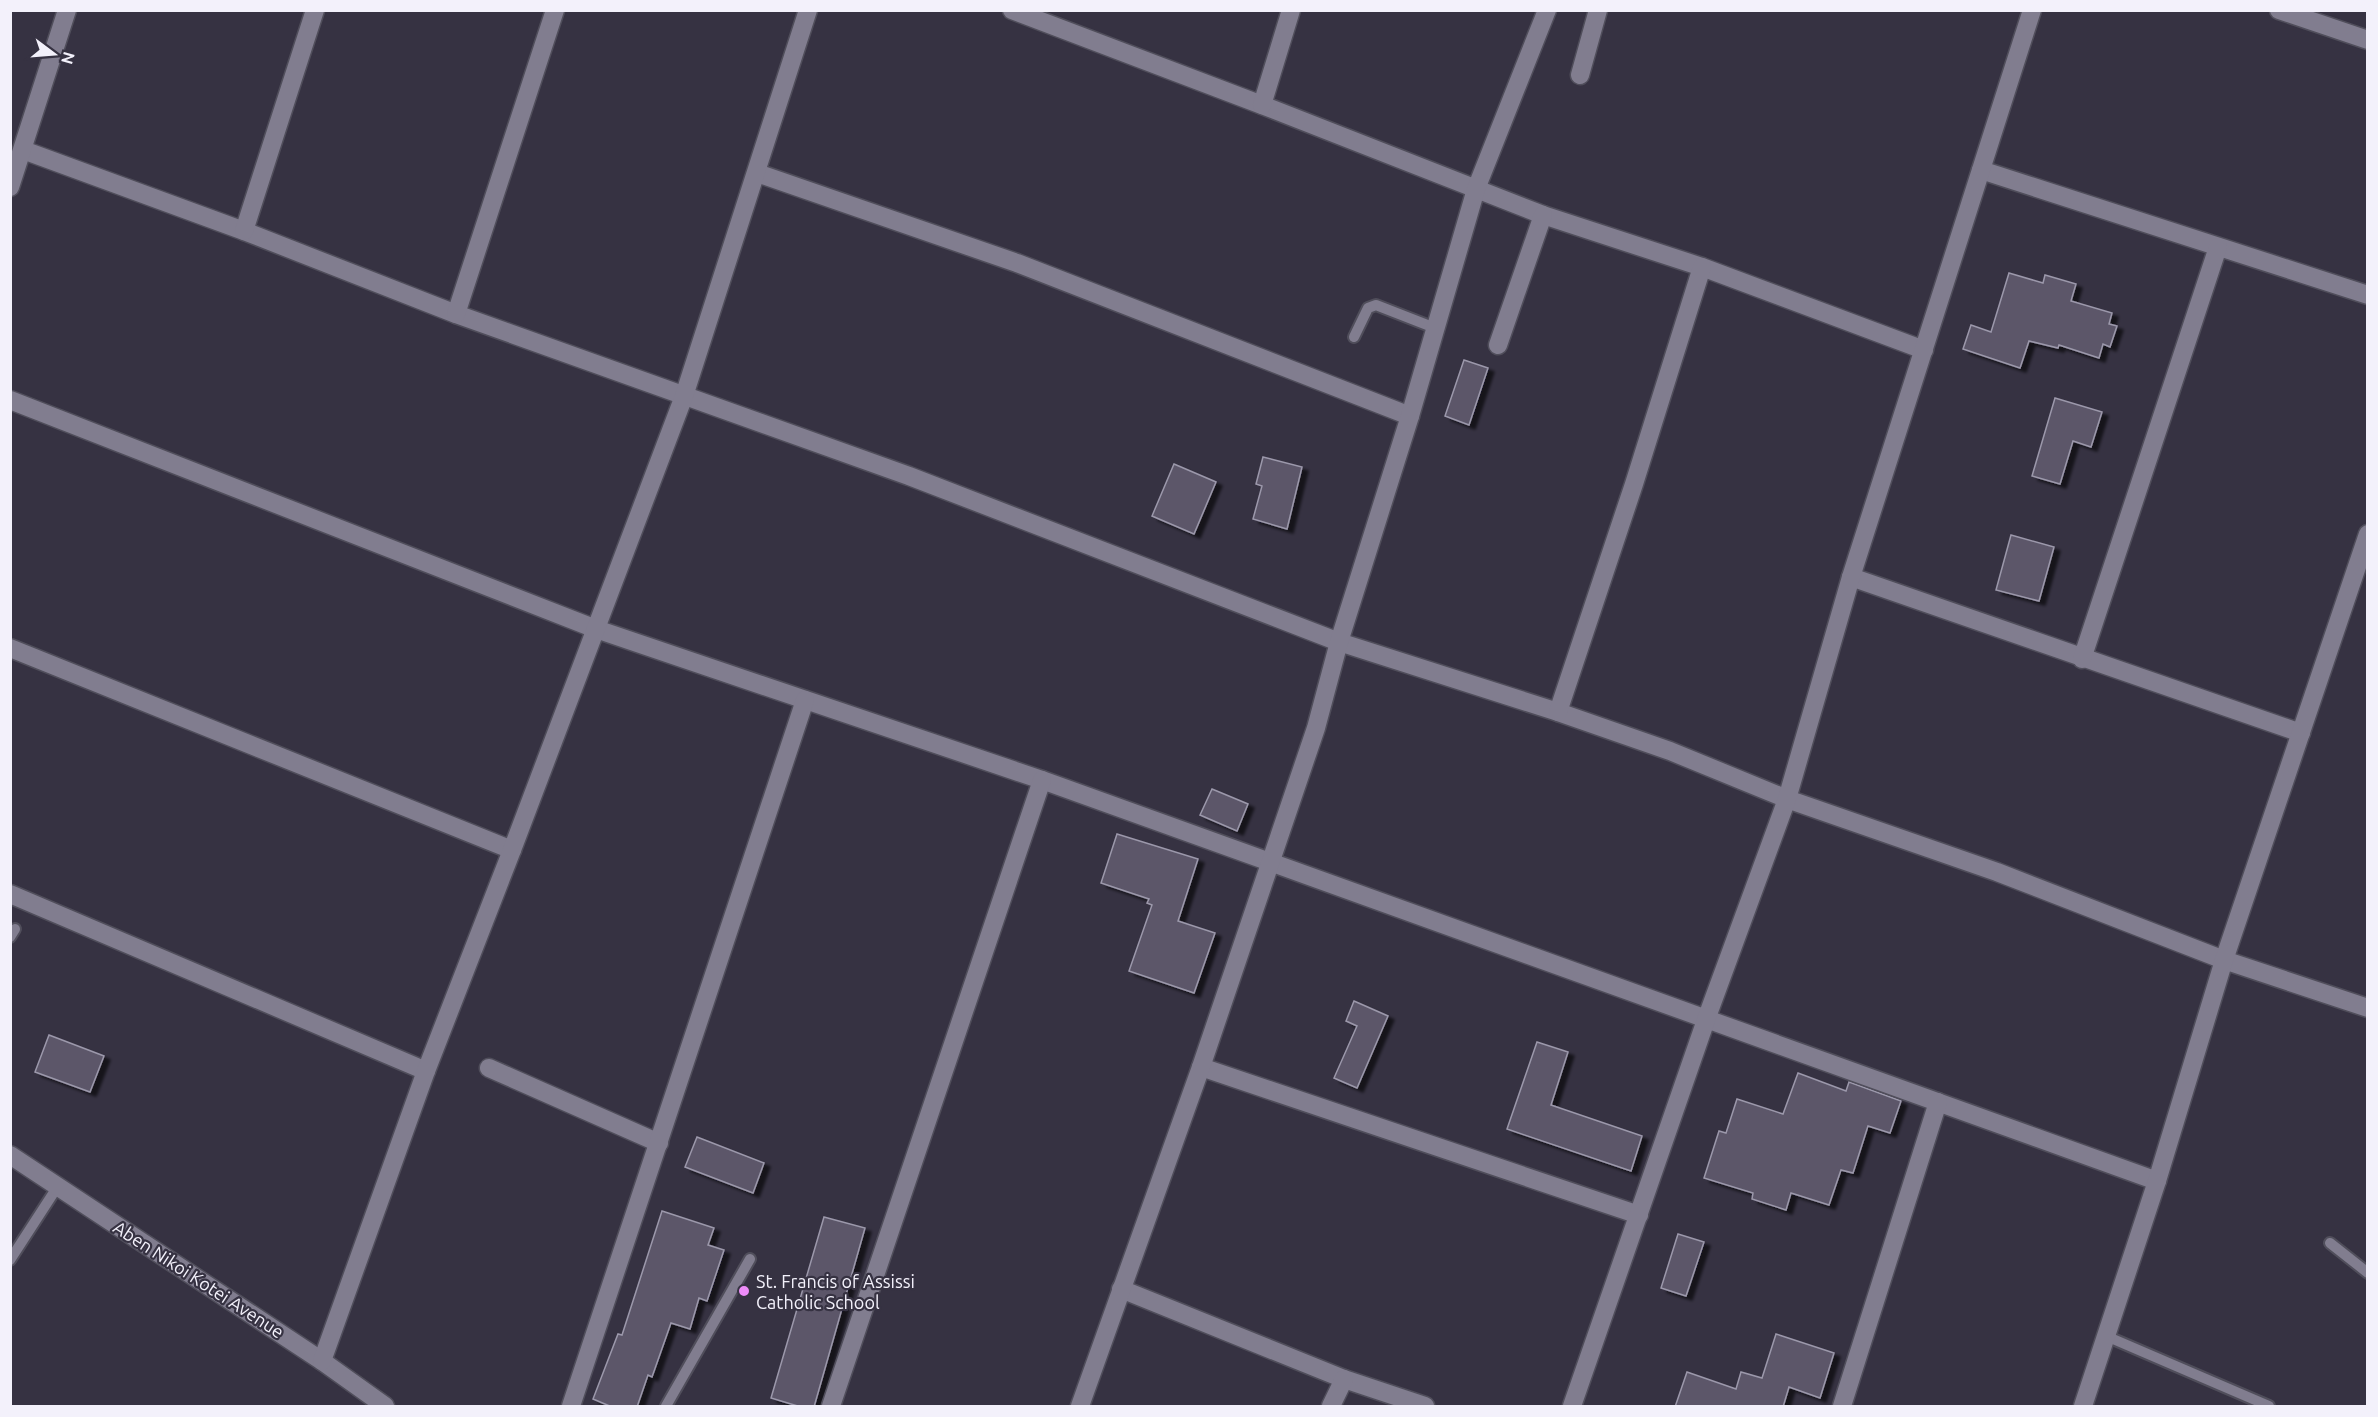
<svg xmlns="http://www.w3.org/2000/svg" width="2378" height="1417" viewBox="0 0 2378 1417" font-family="Ubuntu,sans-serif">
	<defs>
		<filter id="shadow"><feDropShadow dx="6" dy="4" stdDeviation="1.5" flood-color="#0009"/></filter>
	</defs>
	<rect width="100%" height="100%" fill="#363242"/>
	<g fill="#5b5769" stroke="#9c98ab" stroke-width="1.5" filter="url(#shadow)">
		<path d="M2009 273 2043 283 2045 275 2076 284 2071 301 2112 313 2109 324 2117 326 2110 347 2103 344 2099 358 2059 345 2058 348 2029 341 2020 368 1963 349 1971 325 1991 332Z"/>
		<path d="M1464 360 1488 368 1469 425 1445 416Z"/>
		<path d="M2055 398 2102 412 2091 447 2073 441 2060 484 2032 476Z"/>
		<path d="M1263 457 1302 467 1287 529 1253 519 1262 486 1256 484Z"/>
		<path d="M1174 464 1216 482 1194 534 1152 516Z"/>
		<path d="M2011 535 2054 547 2039 601 1996 590Z"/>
		<path d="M1212 789 1248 804 1237 831 1200 815Z"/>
		<path d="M1117 834 1198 859 1178 921 1215 933 1194 993 1129 971 1152 905 1147 903 1149 899 1101 883Z"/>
		<path d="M1354 1001 1388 1016 1357 1088 1334 1078 1357 1026 1346 1021Z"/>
		<path d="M49 1035 104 1056 90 1092 35 1072Z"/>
		<path d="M1537 1042 1568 1052 1551 1105 1642 1136 1631 1171 1507 1129Z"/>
		<path d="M1798 1073 1846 1091 1849 1082 1901 1101 1890 1133 1868 1126 1853 1173 1841 1170 1829 1205 1791 1193 1786 1210 1752 1199 1753 1193 1704 1178 1719 1131 1726 1133 1737 1099 1783 1114Z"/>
		<path d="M697 1137 764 1163 753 1193 685 1167Z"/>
		<path d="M662 1211 714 1228 708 1245 724 1250 707 1301 699 1298 690 1329 671 1323 652 1377 648 1375 637 1407H612L593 1399 618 1334 622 1335Z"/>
		<path d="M824 1217 865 1228 814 1407H801L771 1398Z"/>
		<path d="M1678 1234 1704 1242 1686 1296 1661 1288Z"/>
		<path d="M1776 1334 1834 1353 1820 1398 1789 1387 1783 1407H1675L1687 1372 1736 1389 1741 1372 1762 1378Z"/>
	</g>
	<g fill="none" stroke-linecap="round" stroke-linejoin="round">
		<g stroke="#504e5b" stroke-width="14">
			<g id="lane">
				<path d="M1354 337 1368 308 1376 305 1435 328"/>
				<path d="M10 937 15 929"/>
				<path d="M2330 1243 2368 1273"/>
				<path d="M10 1260 58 1186"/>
				<path d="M2106 1336 2269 1406"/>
				<path d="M666 1406 750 1259"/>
			</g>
		</g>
		<g stroke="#504e5b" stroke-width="21">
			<g id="street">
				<path d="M1012 10 1262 105 1543 215 1702 267 1924 350"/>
				<path d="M2279 10 2368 40"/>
				<path d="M1580 75 1598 10"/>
				<path d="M1262 105 1291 10"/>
				<path d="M23 150 244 231 456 314 909 476 1339 642 1558 712 1670 751 1787 799 1997 872 2224 960 2368 1008"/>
				<path d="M1981 170 2368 295"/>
				<path d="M757 173 1017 263 1410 416"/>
				<path d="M10 187 67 10"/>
				<path d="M244 231 315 10"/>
				<path d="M456 314 555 10"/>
				<path d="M1498 345 1543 215"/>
				<path d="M10 400 596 629 1042 780 2157 1181"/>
				<path d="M1851 577 2301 733"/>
				<path d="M10 648 512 850"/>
				<path d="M2082 659 2218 247"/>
				<path d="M1558 712 1634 484 1702 267"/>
				<path d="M10 894 426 1071"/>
				<path d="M1201 1067 1639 1215"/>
				<path d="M489 1068 659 1143"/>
				<path d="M10 1155 322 1361 385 1406"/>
				<path d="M1121 1289 1344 1379 1425 1406"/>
				<path d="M322 1361 426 1071 512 850 684 396 808 10"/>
				<path d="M571 1406 805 700"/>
				<path d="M831 1406 1042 780"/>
				<path d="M1080 1406 1201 1067 1316 728 1339 642 1410 416 1476 189 1547 10"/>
				<path d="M1331 1406 1344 1379"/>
				<path d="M1572 1406 1707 1017 1787 799 1851 577 2032 10"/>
				<path d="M1842 1406 1938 1102"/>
				<path d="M2083 1406 2157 1181 2224 960 2368 534"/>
			</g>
		</g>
		<use href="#lane" stroke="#817d8f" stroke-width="10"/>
		<use href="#street" stroke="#817d8f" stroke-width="18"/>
	</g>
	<circle fill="#ee8cf9" stroke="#363242" stroke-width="2" cx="744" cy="1291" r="6"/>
	<g text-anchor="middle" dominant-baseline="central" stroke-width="4.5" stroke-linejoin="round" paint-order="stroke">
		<g font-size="18" fill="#f3f1fb" stroke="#363242">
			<text transform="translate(199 1279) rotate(33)">Aben Nikoi Kotei Avenue</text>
		</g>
		<g font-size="18" fill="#f3f1fb" stroke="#363242" text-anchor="start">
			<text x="756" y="1281">St. Francis of Assissi<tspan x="756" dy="21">Catholic School</tspan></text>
		</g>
	</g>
	<rect width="2378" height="1417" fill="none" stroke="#f3f1fb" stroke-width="24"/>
	<g transform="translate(54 54) rotate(106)" stroke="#363242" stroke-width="4.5" paint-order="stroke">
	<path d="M0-4.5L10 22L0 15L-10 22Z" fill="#f3f1fb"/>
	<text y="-9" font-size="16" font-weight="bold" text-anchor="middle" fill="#f3f1fb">N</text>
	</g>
</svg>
